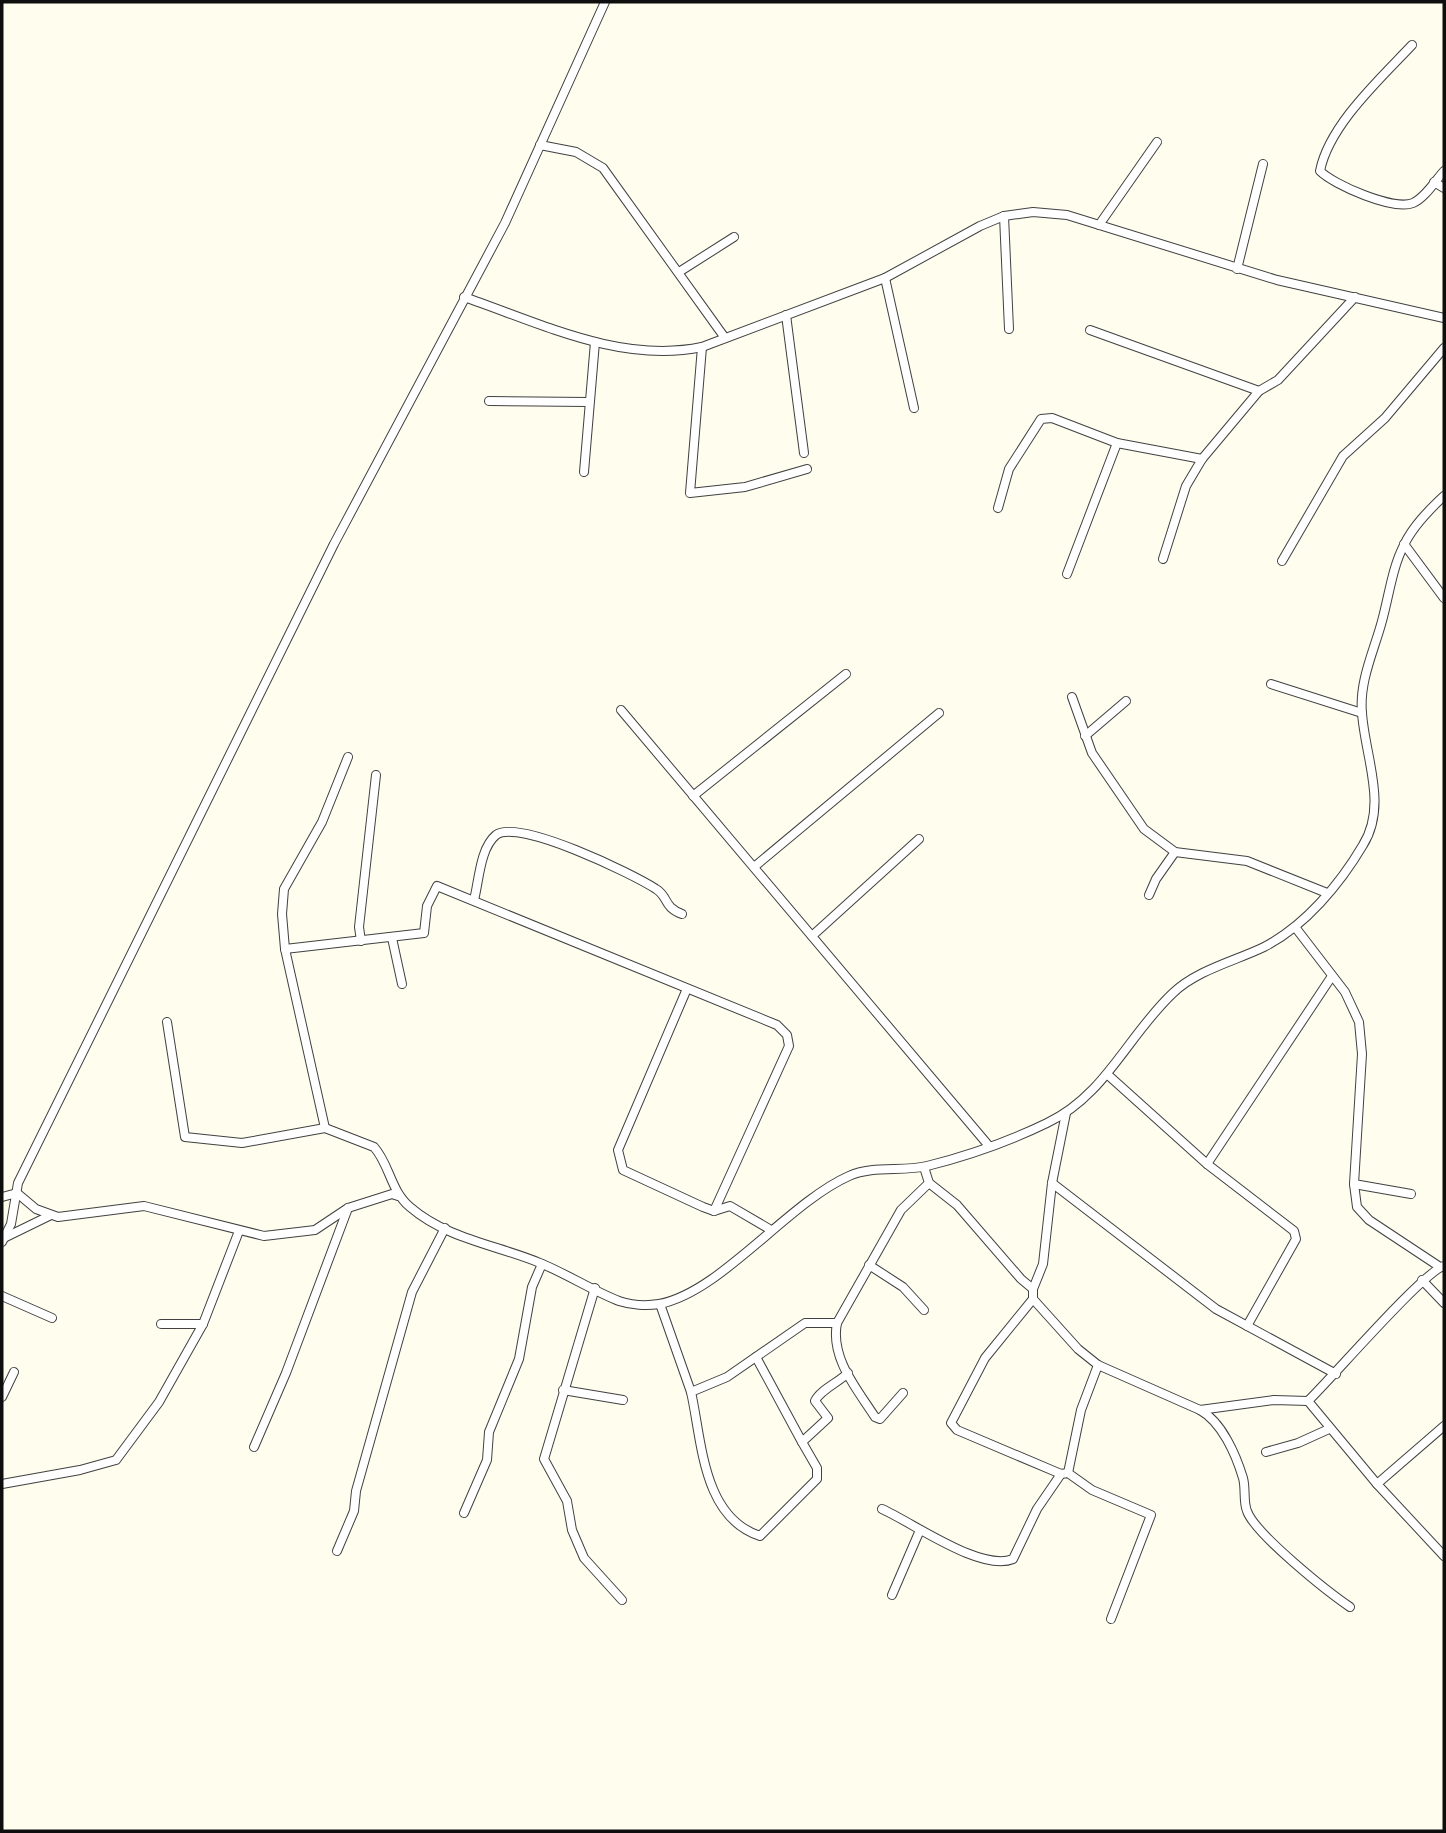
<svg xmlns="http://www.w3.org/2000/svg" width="1446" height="1833" viewBox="0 0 1446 1833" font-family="'IBM Plex Serif',serif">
	<rect width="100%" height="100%" fill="#fffdee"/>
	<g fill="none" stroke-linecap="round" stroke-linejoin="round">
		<g stroke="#414141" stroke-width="10">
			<g id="minor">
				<path d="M1412 45C1381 78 1329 125 1320 171 1334 185 1394 211 1413 203 1425 198 1435 181 1444 171"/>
				<path d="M540 145 576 152 603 168 725 338"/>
				<path d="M1434 182 1444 188"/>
				<path d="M1004 216 1009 329"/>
				<path d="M1099 225 1157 142"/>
				<path d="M1237 269 1263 164"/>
				<path d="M679 272 734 237"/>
				<path d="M885 278 914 408"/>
				<path d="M464 297C540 323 621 364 702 347L885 278 980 226 1004 216 1033 212 1067 215 1277 280 1444 318"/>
				<path d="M786 315 804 453"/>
				<path d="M1090 330 1259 391"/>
				<path d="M702 347 690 493 745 487 807 469"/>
				<path d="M489 401 589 402"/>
				<path d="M584 472 595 342"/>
				<path d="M998 508 1009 469 1041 419 1052 418 1117 443 1202 459"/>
				<path d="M1404 544 1444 598"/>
				<path d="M1163 559 1186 486 1202 459 1259 391 1278 380 1355 297"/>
				<path d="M1282 561 1343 456 1385 418 1444 348"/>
				<path d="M1067 574 1117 443"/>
				<path d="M1271 684 1362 713"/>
				<path d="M1072 697 1092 753 1144 829 1175 852 1247 861 1327 893"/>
				<path d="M621 710 989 1146"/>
				<path d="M1085 736 1126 701"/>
				<path d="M693 796 846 674"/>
				<path d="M754 867 939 713"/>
				<path d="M1149 895 1156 879 1175 852"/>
				<path d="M474 900C479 881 480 848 496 835 518 818 633 874 656 889 669 897 663 907 682 914"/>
				<path d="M1295 927 1345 992 1359 1022 1362 1054 1354 1184 1357 1207 1369 1220 1440 1267"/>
				<path d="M812 936 919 839"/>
				<path d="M392 938 402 984"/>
				<path d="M361 941 359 927 376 775"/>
				<path d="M285 949 424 933 427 906 437 886 777 1025 787 1035 789 1046 714 1211"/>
				<path d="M686 991 618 1150 623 1170 703 1207 714 1211 730 1206 771 1230"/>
				<path d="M167 1022 185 1137 242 1143 325 1128 285 949 282 914 284 889 322 822 348 757"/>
				<path d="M1108 1075 1207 1164 1294 1231 1296 1239 1247 1326"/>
				<path d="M325 1128 374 1147C390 1165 390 1190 410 1207 447 1239 497 1245 540 1263 567 1274 593 1291 619 1301 631 1305 647 1306 659 1304 720 1293 788 1203 849 1176 873 1165 902 1172 927 1166 967 1156 1010 1141 1047 1123 1105 1096 1128 1035 1173 993 1197 970 1235 961 1264 947 1305 926 1340 884 1363 845 1388 805 1365 757 1362 713 1359 681 1374 651 1382 621 1389 596 1392 568 1404 545 1413 526 1429 510 1444 496"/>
				<path d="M1207 1164 1332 976"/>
				<path d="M929 1183 957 1205 1021 1279 1033 1289V1299L1078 1349 1098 1365 1200 1410 1274 1400 1308 1401C1332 1378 1424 1271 1444 1266"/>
				<path d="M1052 1183 1216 1309 1336 1374"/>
				<path d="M1354 1184 1411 1194"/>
				<path d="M2 1197 17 1193 36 1209 58 1217 144 1206 264 1236 315 1230 348 1208 392 1194 398 1196"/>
				<path d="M6 1237 49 1216"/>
				<path d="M2 1242 11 1224 18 1183 334 544 505 223 605 2"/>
				<path d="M869 1265 903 1287 924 1310"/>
				<path d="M1422 1280 1444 1303"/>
				<path d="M595 1288 544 1459 567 1501 572 1530 584 1558 622 1600"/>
				<path d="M1033 1289 1043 1264 1052 1183 1066 1113"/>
				<path d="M2 1296 52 1318"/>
				<path d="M1033 1299 985 1358 951 1423 957 1430 1061 1474 1068 1473 1092 1490 1151 1515 1111 1619"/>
				<path d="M660 1304 691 1392"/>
				<path d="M837 1323H805L727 1377 691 1392C702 1440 702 1517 760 1536L817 1479V1468L802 1442 828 1418 815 1401C820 1390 839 1382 848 1373"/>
				<path d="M161 1324H203"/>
				<path d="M756 1357 802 1442"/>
				<path d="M563 1390 623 1400"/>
				<path d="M903 1393 880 1419 875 1417C857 1389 830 1358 837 1323L901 1210 929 1183 924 1167"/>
				<path d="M2 1397 14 1372"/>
				<path d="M1308 1401 1377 1484 1444 1556"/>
				<path d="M1200 1410C1222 1422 1236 1455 1243 1478 1246 1489 1243 1501 1247 1511 1255 1534 1328 1592 1350 1607"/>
				<path d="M254 1447 286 1373 348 1208"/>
				<path d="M1266 1452 1298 1443 1329 1429"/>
				<path d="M1068 1473 1081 1410 1098 1365"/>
				<path d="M2 1484 80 1470 116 1460 159 1402 203 1324 239 1231"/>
				<path d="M1377 1484 1444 1426"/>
				<path d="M882 1509C915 1524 981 1572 1013 1559L1037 1509 1061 1474"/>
				<path d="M464 1513 487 1460 489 1432 519 1359 532 1287 542 1264"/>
				<path d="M337 1551 354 1511 356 1491 412 1292 445 1228"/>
				<path d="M892 1595 920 1530"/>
			</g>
		</g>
		<use href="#minor" stroke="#fff" stroke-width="8"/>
	</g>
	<rect width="1446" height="1833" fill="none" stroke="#0e0e0e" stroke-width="7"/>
</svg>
